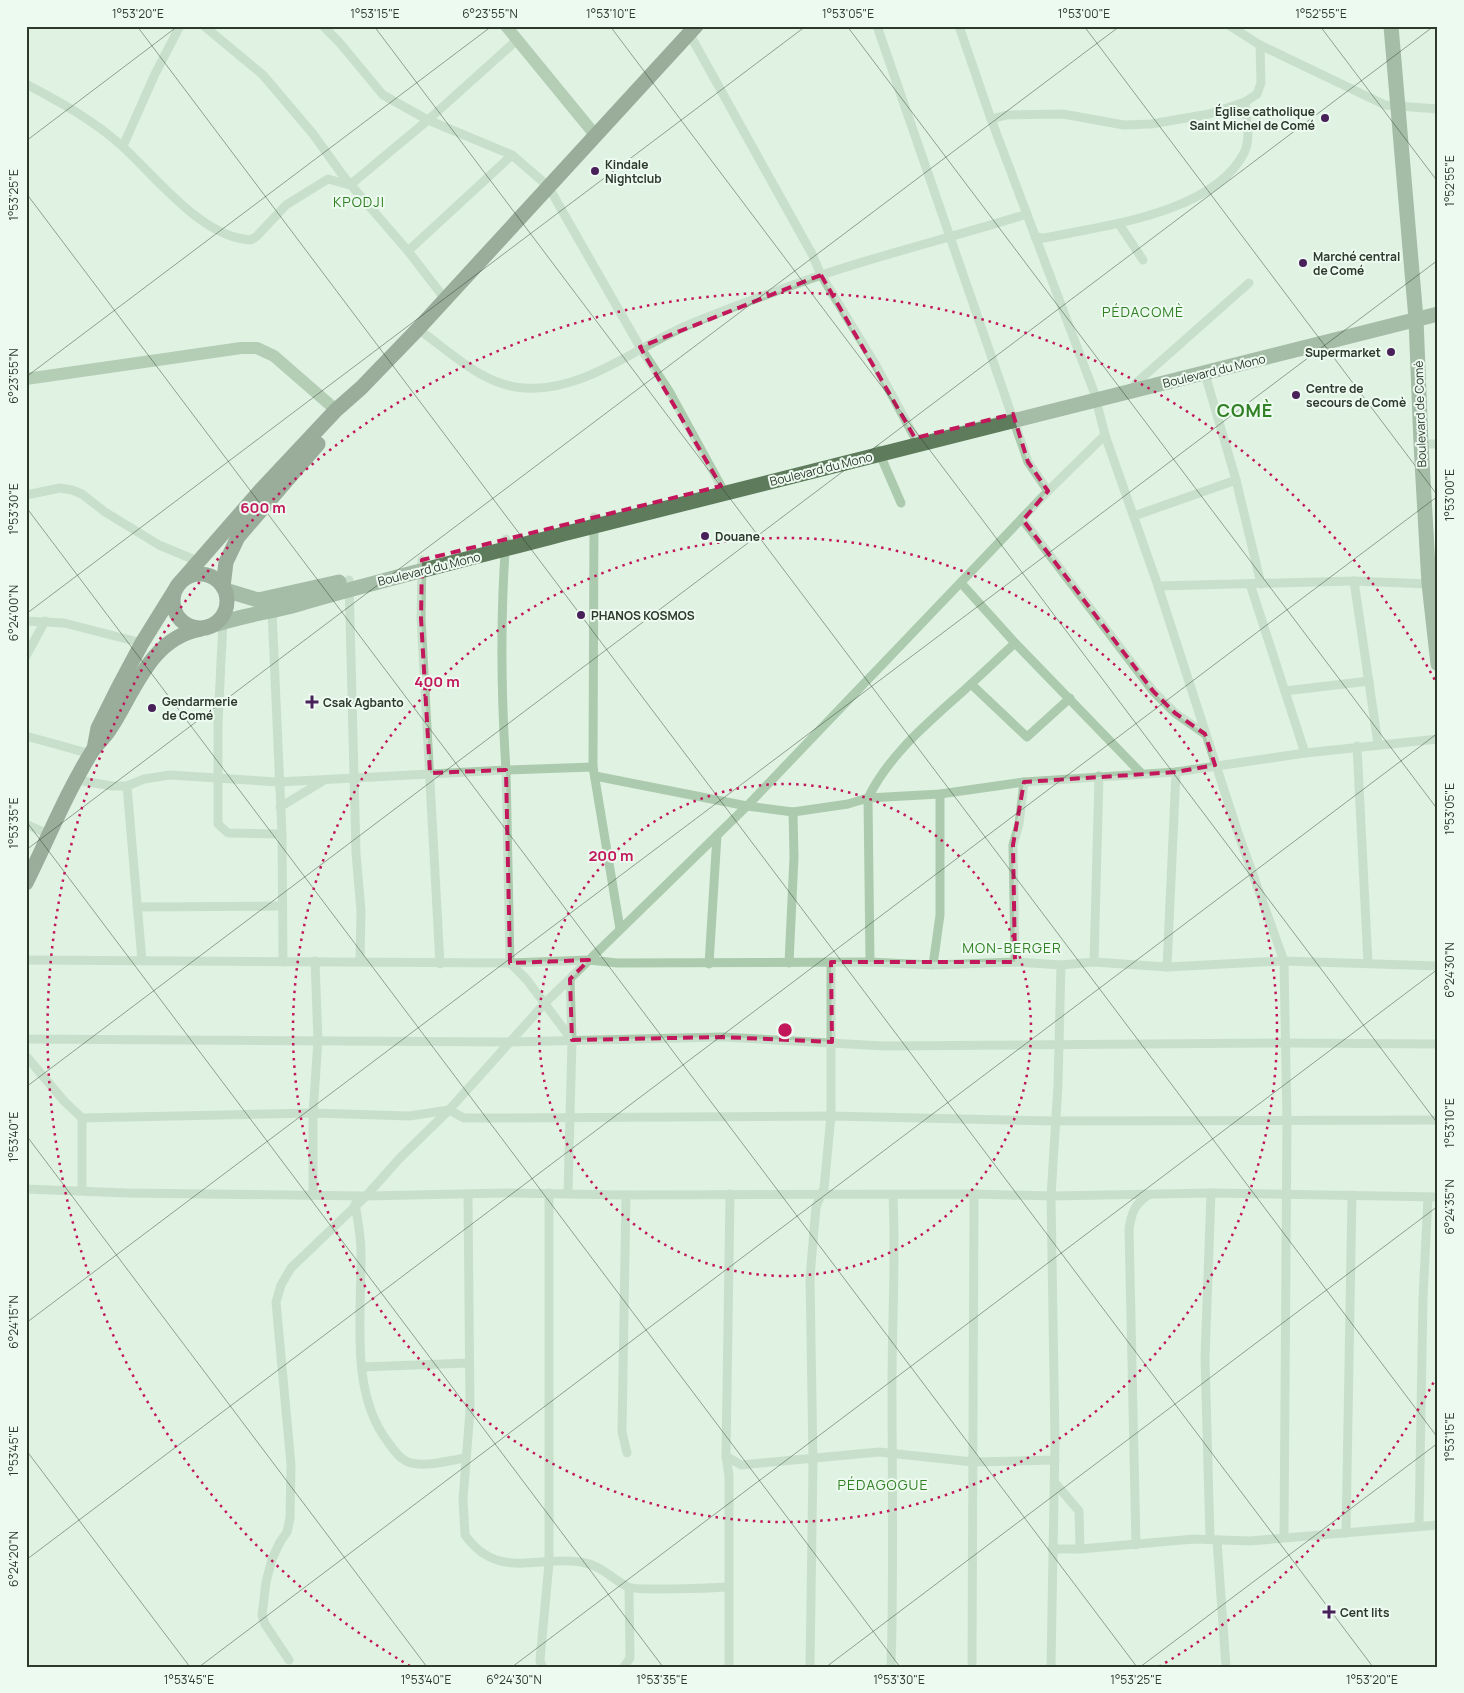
<svg xmlns="http://www.w3.org/2000/svg" width="1464" height="1693" viewBox="0 0 1464 1693" font-family="Manrope,sans-serif">
	<rect width="100%" height="100%" fill="#e0f3e3"/>
	<g fill="none" stroke-linecap="round" stroke-linejoin="round">
		<g stroke="#accbae" stroke-width="9">
			<path d="M204 26 263 75 313 134 344 177 408 251 445 299"/>
			<path d="M877 26 1028 462 1048 491"/>
			<path d="M959 26 991 119 1094 392 1105 435 1158 586 1238 833 1284 961 1287 1120 1284 1536"/>
			<path d="M1230 26 1260 45 1385 105 1438 109"/>
			<path d="M689 33 812 254 821 275 874 362 915 438"/>
			<path d="M517 40 428 120 512 155 548 186 640 347 669 391 721 486"/>
			<path d="M26 84C60 102 95 121 123 147 157 178 202 238 251 240L257 236 286 205 328 179 350 185 428 120 383 95 339 42 323 26"/>
			<path d="M991 119 1007 115 1063 114 1124 125 1151 124 1209 114 1245 102 1257 94 1261 83 1260 45"/>
			<path d="M123 146 155 74 180 26"/>
			<path d="M1119 224 1143 260"/>
			<path d="M1035 237 1044 238C1103 226 1216 213 1245 151 1251 136 1246 118 1245 102"/>
			<path d="M408 251 512 155"/>
			<path d="M418 329C451 352 483 386 525 388 583 392 635 348 686 326 726 309 768 294 810 279 881 254 955 237 1027 214"/>
			<path d="M1205 374 1236 480 1261 584"/>
			<path d="M1135 384 1249 283"/>
			<path d="M1421 444H1438"/>
			<path d="M878 450 901 503"/>
			<path d="M26 495 60 488 72 490 82 494 105 512 159 545 200 562"/>
			<path d="M1134 516 1236 480"/>
			<path d="M594 517 593 767 620 929"/>
			<path d="M1023 520 1153 691 1175 713 1205 734"/>
			<path d="M506 539C500 616 501 693 506 770L593 767"/>
			<path d="M422 560 421 618 440 964"/>
			<path d="M349 580 356 853 361 911 360 961"/>
			<path d="M1354 581 1378 744"/>
			<path d="M961 583 1015 643 1141 773"/>
			<path d="M1250 584 1305 753"/>
			<path d="M1158 586 1354 581 1429 584"/>
			<path d="M272 611 282 834 283 962"/>
			<path d="M26 621 64 623 142 643"/>
			<path d="M223 621 218 723V824L228 833 282 834"/>
			<path d="M1015 643 971 684 1027 737 1070 698"/>
			<path d="M26 656 45 621"/>
			<path d="M1285 691 1369 681"/>
			<path d="M26 736 91 754"/>
			<path d="M1357 746 1368 963"/>
			<path d="M595 776 747 806 793 812 848 804 868 798 940 794 1024 782 1176 772 1305 753 1438 739"/>
			<path d="M127 786 142 961"/>
			<path d="M280 807 323 781"/>
			<path d="M26 824 50 835"/>
			<path d="M137 907 282 906"/>
			<path d="M26 960 510 963 506 770 278 782 170 775 144 779 127 786H112L77 780"/>
			<path d="M870 962 868 798C891 751 933 719 971 684"/>
			<path d="M1015 962 1013 845 1019 824 1024 782"/>
			<path d="M1094 962 1099 776"/>
			<path d="M510 963 589 960 617 963 870 962 933 965 1015 962 1061 965 1094 962 1167 967 1284 961 1438 966"/>
			<path d="M510 963 527 980 572 1040"/>
			<path d="M789 963 794 857 793 812"/>
			<path d="M709 964 717 835"/>
			<path d="M933 965 940 915V794"/>
			<path d="M1167 967 1176 772"/>
			<path d="M26 1039 510 1042 722 1037 884 1046 1285 1043 1438 1044"/>
			<path d="M26 1056 64 1101 82 1118 313 1113 409 1116 449 1110 464 1118H490L831 1116 1055 1121 1438 1120"/>
			<path d="M82 1118V1190"/>
			<path d="M26 1189 126 1193 366 1196 505 1193 626 1195 974 1194 1051 1196 1211 1193 1438 1197"/>
			<path d="M568 1193 572 1040 570 979"/>
			<path d="M468 1194 470 1411 463 1499 465 1535C498 1581 537 1555 581 1562 601 1565 612 1579 628 1587 636 1591 713 1588 728 1587"/>
			<path d="M313 1195V1113L318 1040 315 961"/>
			<path d="M626 1195 622 1432 627 1453"/>
			<path d="M355 1204C358 1221 361 1237 361 1253 362 1313 349 1392 388 1442 393 1449 398 1457 406 1461 422 1469 449 1460 466 1458"/>
			<path d="M362 1367 469 1363"/>
			<path d="M726 1456 741 1465 879 1452 973 1462 1055 1460"/>
			<path d="M1055 1483 1079 1511 1080 1549 1194 1539 1250 1541 1438 1525"/>
			<path d="M1419 1525 1423 1298 1428 1197"/>
			<path d="M1346 1533 1352 1195"/>
			<path d="M1210 1539 1205 1358 1211 1193"/>
			<path d="M1217 1540 1226 1667"/>
			<path d="M1136 1545 1129 1228C1132 1213 1134 1205 1147 1196"/>
			<path d="M1052 1549H1080"/>
			<path d="M289 1660 265 1624 262 1615 266 1582 272 1559 280 1542 287 1532 290 1518 291 1465 276 1302 281 1285 291 1268 366 1196 399 1159 449 1110 545 1003 747 806 1048 491 1105 435"/>
			<path d="M542 1667 540 1660 549 1563V1193"/>
			<path d="M624 1667 630 1658 629 1588"/>
			<path d="M729 1667V1476L726 1456 730 1194"/>
			<path d="M810 1667 813 1463 810 1277 816 1207 824 1188 831 1116V962"/>
			<path d="M891 1667C894 1573 892 1479 892 1386 892 1322 896 1259 893 1196"/>
			<path d="M972 1667 974 1194"/>
			<path d="M1051 1667 1055 1441 1051 1196 1058 1085 1061 965"/>
		</g>
		<g stroke="#7e9f7d" stroke-width="12">
			<path d="M506 26 596 136"/>
			<path d="M26 379 241 348H257L274 356 336 410"/>
		</g>
		<g stroke="#5e7b5c" stroke-width="15">
			<path d="M1391 26 1416 319 1421 444 1429 584 1438 664"/>
			<path d="M225 590 258 600 339 582"/>
			<path d="M206 628C235 616 268 613 299 604 389 578 480 556 571 532 859 457 1149 388 1438 314"/>
		</g>
		<g stroke="#445a42" stroke-width="15">
			<circle cx="200" cy="601" r="27"/>
			<path d="M223 587 226 562 238 537 318 444"/>
			<path d="M94 749 98 728 118 688 142 643 178 585 260 491 336 410 361 388 418 329 696 26"/>
			<path d="M26 883C48 839 67 791 93 750 98 743 105 737 110 729 135 691 150 638 201 629"/>
		</g>
	</g>
	<path d="M0 0H1464V1693H0ZM821 275 915 438 1013 414 1028 462 1048 491 1023 520 1153 691 1175 713 1205 734 1215 765 1176 772 1024 782 1013 845 1015 962H831L832 1042 722 1037 572 1040 570 979 589 960 510 963 506 770 430 773 421 618 422 560 721 486 640 347Z" fill="#e0f3e3" fill-opacity=".55" fill-rule="evenodd"/>
	<path fill="none" stroke="#c2185b" stroke-width="4" stroke-dasharray="10 6" stroke-linejoin="round" d="M821 275 915 438 1013 414 1028 462 1048 491 1023 520 1153 691 1175 713 1205 734 1215 765 1176 772 1024 782 1013 845 1015 962H831L832 1042 722 1037 572 1040 570 979 589 960 510 963 506 770 430 773 421 618 422 560 721 486 640 347Z"/>
	<path fill="none" stroke="#2c392b" stroke-width="1" stroke-opacity="0.45" d="M137 26 1373 1667M374 26 1438 1438M610 26 1438 1124M847 26 1438 810M1084 26 1438 496M1320 26 1438 182M26 141 178 26M26 193 1137 1667M26 377 492 26M26 507 900 1667M26 614 806 26M26 821 663 1667M26 850 1120 26M26 1087 1434 26M26 1135 427 1667M26 1323 1438 260M26 1450 190 1667M26 1560 1438 496M199 1667 1438 733M512 1667 1438 969M826 1667 1438 1206M1140 1667 1438 1443"/>
	<g fill="none" stroke="#c2185b" stroke-width="2.5" stroke-dasharray="2.5 5">
		<circle cx="785" cy="1030" r="246"/>
		<circle cx="785" cy="1030" r="492"/>
		<path d="M1437 1376A738 738 0 0 1 1160 1666M410 1666A738 738 0 1 1 1437 684"/>
	</g>
	<g fill="#48205a" stroke="#edfaef" stroke-width="2">
		<circle cx="1325" cy="118" r="5"/>
		<circle cx="595" cy="171" r="5"/>
		<circle cx="1303" cy="263" r="5"/>
		<circle cx="1391" cy="352" r="5"/>
		<circle cx="1296" cy="395" r="5"/>
		<circle cx="705" cy="536" r="5"/>
		<circle cx="581" cy="615" r="5"/>
		<path d="M309.5 694.5h5v5h5v5h-5v5h-5v-5h-5v-5h5z"/>
		<circle cx="152" cy="708" r="5"/>
		<path d="M1326.5 1604.5h5v5h5v5h-5v5h-5v-5h-5v-5h5z"/>
	</g>
	<g text-anchor="middle" dominant-baseline="central" stroke-width="4" stroke-linejoin="round" paint-order="stroke">
		<g font-size="12" font-weight="bold" fill="#2c392b" stroke="#edfaef" text-anchor="start">
			<text x="1315" y="111" text-anchor="end">Église catholique<tspan x="1315" dy="14">Saint Michel de Comé</tspan></text>
			<text x="605" y="164">Kindale<tspan x="605" dy="14">Nightclub</tspan></text>
			<text x="1313" y="256">Marché central<tspan x="1313" dy="14">de Comé</tspan></text>
			<text x="1381" y="352" text-anchor="end">Supermarket</text>
			<text x="1306" y="388">Centre de<tspan x="1306" dy="14">secours de Comè</tspan></text>
			<text x="715" y="536">Douane</text>
			<text x="591" y="615">PHANOS KOSMOS</text>
			<text x="162" y="701">Gendarmerie<tspan x="162" dy="14">de Comé</tspan></text>
			<text x="323" y="702">Csak Agbanto</text>
			<text x="1340" y="1612">Cent lits</text>
		</g>
		<g font-size="12" fill="#2c392b" stroke="#edfaef">
			<text transform="translate(1214 371) rotate(-14)">Boulevard du Mono</text>
			<text transform="translate(1420 414) rotate(-92)">Boulevard de Comè</text>
			<text transform="translate(821 469) rotate(-14)">Boulevard du Mono</text>
			<text transform="translate(429 569) rotate(-14)">Boulevard du Mono</text>
		</g>
		<g font-size="14" letter-spacing="1" fill="#318124" stroke="#edfaef">
			<text x="359" y="201">KPODJI</text>
			<text x="1143" y="311">PÉDACOMÈ</text>
			<text x="1012" y="947">MON-BERGER</text>
			<text x="883" y="1484">PÉDAGOGUE</text>
		</g>
		<g font-size="18" font-weight="bold" letter-spacing="1" fill="#318124" stroke="#edfaef">
			<text x="1245" y="410">COMÈ</text>
		</g>
	</g>
	<circle cx="785" cy="1030" r="8" fill="#c2185b" stroke="#edfaef" stroke-width="2.5"/>
	<g font-size="15" text-anchor="middle" font-weight="bold" fill="#c2185b" stroke="#edfaef" stroke-width="4" stroke-linejoin="round" paint-order="stroke">
		<text x="263" y="513">600 m</text>
		<text x="437" y="687">400 m</text>
		<text x="611" y="861">200 m</text>
	</g>
	<rect width="1464" height="1693" fill="none" stroke="#edfaef" stroke-width="55"/>
	<rect x="28" y="28" width="1408" height="1638" fill="none" stroke="#2c392b" stroke-width="2"/>
	<g font-size="12" text-anchor="middle" fill="#2c392b">
		<text x="138" y="18">1°53'20"E</text>
		<text x="375" y="18">1°53'15"E</text>
		<text x="490" y="18">6°23'55"N</text>
		<text x="611" y="18">1°53'10"E</text>
		<text x="848" y="18">1°53'05"E</text>
		<text x="1084" y="18">1°53'00"E</text>
		<text x="1321" y="18">1°52'55"E</text>
		<text transform="translate(1450 181) rotate(-90)" y="4">1°52'55"E</text>
		<text transform="translate(14 195) rotate(-90)" y="4">1°53'25"E</text>
		<text transform="translate(14 376) rotate(-90)" y="4">6°23'55"N</text>
		<text transform="translate(1450 495) rotate(-90)" y="4">1°53'00"E</text>
		<text transform="translate(14 509) rotate(-90)" y="4">1°53'30"E</text>
		<text transform="translate(14 613) rotate(-90)" y="4">6°24'00"N</text>
		<text transform="translate(1450 809) rotate(-90)" y="4">1°53'05"E</text>
		<text transform="translate(14 823) rotate(-90)" y="4">1°53'35"E</text>
		<text transform="translate(1450 970) rotate(-90)" y="4">6°24'30"N</text>
		<text transform="translate(1450 1123) rotate(-90)" y="4">1°53'10"E</text>
		<text transform="translate(14 1137) rotate(-90)" y="4">1°53'40"E</text>
		<text transform="translate(1450 1207) rotate(-90)" y="4">6°24'35"N</text>
		<text transform="translate(14 1322) rotate(-90)" y="4">6°24'15"N</text>
		<text transform="translate(1450 1437) rotate(-90)" y="4">1°53'15"E</text>
		<text transform="translate(14 1451) rotate(-90)" y="4">1°53'45"E</text>
		<text transform="translate(14 1559) rotate(-90)" y="4">6°24'20"N</text>
		<text x="189" y="1684">1°53'45"E</text>
		<text x="426" y="1684">1°53'40"E</text>
		<text x="514" y="1684">6°24'30"N</text>
		<text x="662" y="1684">1°53'35"E</text>
		<text x="899" y="1684">1°53'30"E</text>
		<text x="1136" y="1684">1°53'25"E</text>
		<text x="1372" y="1684">1°53'20"E</text>
	</g>
</svg>
